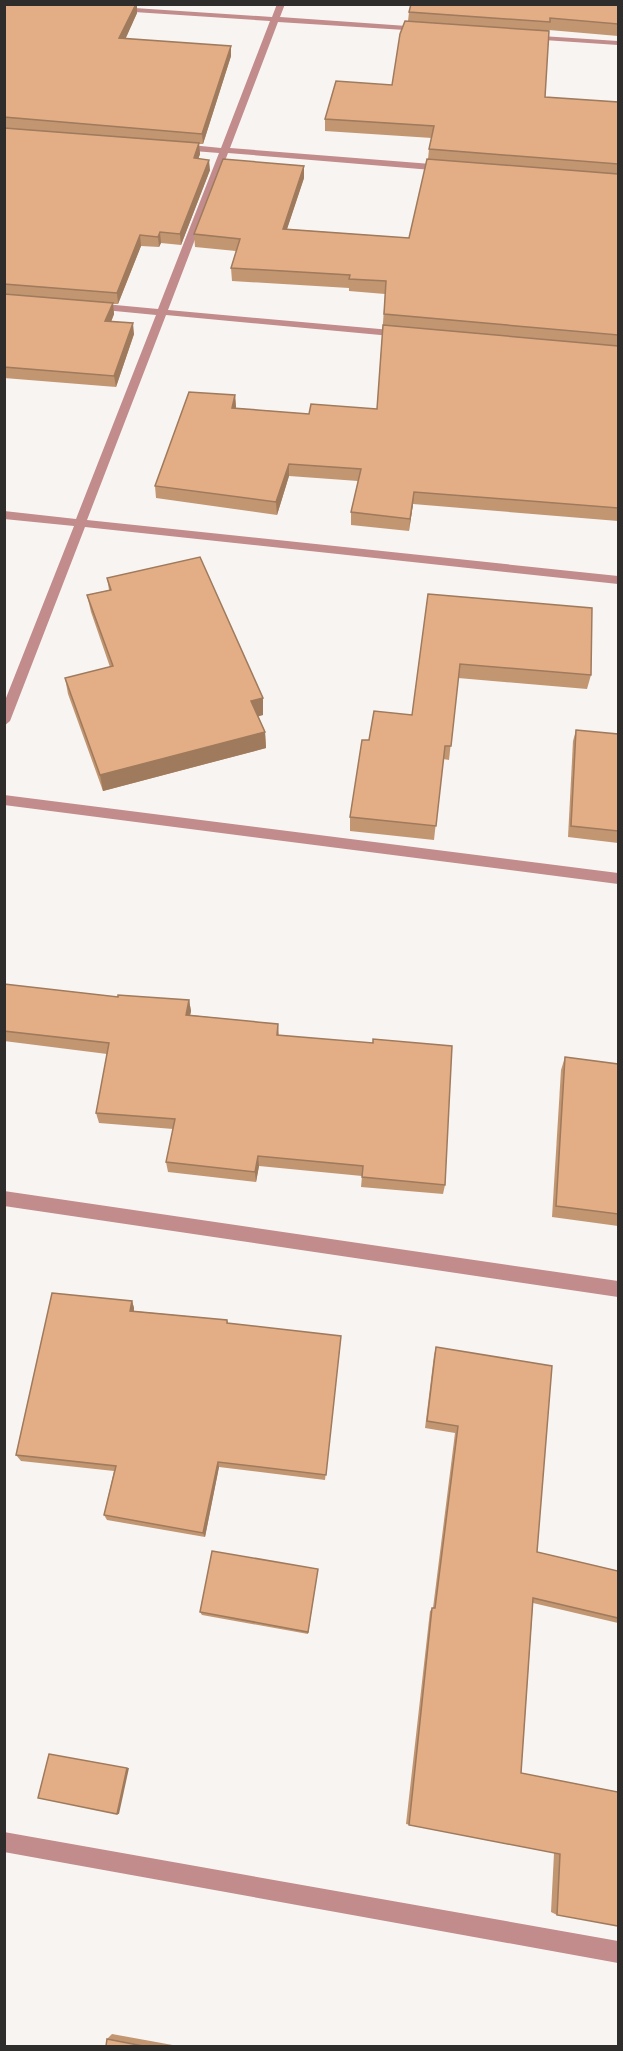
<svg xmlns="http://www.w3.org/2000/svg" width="623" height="2051" viewBox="0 0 623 2051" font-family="Ubuntu,sans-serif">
	<rect width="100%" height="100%" fill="#f8f4f1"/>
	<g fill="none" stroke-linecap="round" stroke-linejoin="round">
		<g fill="#c18c8b" fill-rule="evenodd">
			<path d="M277 4H285L280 17 421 27 425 29 421 31 278 22 230 148 444 165 448 168 444 171 228 153 168 310 402 331 407 334 402 337 166 315 87 520 618 576V584L85 527 10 721 4 726V703L74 526 4 519V511L76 519 156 315 94 309 89 306 94 303 158 309 219 153 181 150 177 147 181 144 221 148 270 21 119 11 115 9 119 7 272 17Z"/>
			<path d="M526 35 618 41V45L529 39 525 37Z"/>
			<path d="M4 795 618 873V884L4 805Z"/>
			<path d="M4 1191 618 1281V1297L4 1206Z"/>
			<path d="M4 1832 618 1941V1963L4 1852Z"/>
		</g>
	</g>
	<g fill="#c39672">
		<path d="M4 4H141L137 5V13L125 39 231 56 203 144H199L200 154 198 159 210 170 181 245 161 243 159 247 141 246 118 304H113L114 314 111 322 134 334 116 387 4 378Z"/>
		<path d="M618 4V36L549 30 545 97 618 102V521L413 504 409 531 351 525V512L358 481 289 476 277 515 156 498 155 486 235 395 236 408 309 414 377 409 385 294 349 291V288L232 281 231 268 236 251 195 247 194 234 304 178 287 229 409 238 428 159 429 149 432 138 325 131V119L392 85 408 21 409 12Z"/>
		<path d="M107 578 263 698V715L258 716 265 732 266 748 103 791 68 694 65 678 110 667 91 612 87 595 109 590Z"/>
		<path d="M428 594 591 675 587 689 458 678 449 760 443 759 434 840 350 831V817L369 740 412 715Z"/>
		<path d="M576 730 618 734V843L568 837 573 741Z"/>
		<path d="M4 984 118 997 189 1000 191 1011 190 1015 278 1024 279 1035 445 1185 443 1194 361 1187 362 1176 259 1166 256 1182 168 1172 166 1162 173 1129 99 1123 96 1113 107 1054 4 1041Z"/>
		<path d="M565 1057 618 1064V1226L552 1217 561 1070Z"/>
		<path d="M132 1301 134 1308V1311L227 1320 228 1323 341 1336 325 1480 219 1467 205 1537 107 1520 104 1515 114 1471 21 1461 16 1455Z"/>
		<path d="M436 1347 537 1552 618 1571V1623L533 1603 521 1773 618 1792 557 1915 551 1912 554 1853 406 1824 430 1611 433 1608 455 1433 425 1428 434 1355Z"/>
		<path d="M318 1569 308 1634 202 1615 200 1612Z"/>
		<path d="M112 2034 178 2046H106L107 2039Z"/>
	</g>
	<g fill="#9f7a5d">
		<path d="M136 4H137V13L121 49 119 38Z"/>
		<path d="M231 46V56L203 144 202 134Z"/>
		<path d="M199 143 200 154 195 169 194 158Z"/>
		<path d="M209 160 210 170 181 245 180 234Z"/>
		<path d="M304 166V178L283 241V229Z"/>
		<path d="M160 232 161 243 159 247 158 237Z"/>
		<path d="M140 235 141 246 118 304 117 293Z"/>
		<path d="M113 303 114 314 107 332 105 321Z"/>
		<path d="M133 323 134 334 116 387 114 376Z"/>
		<path d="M235 395 236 407 233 421 232 408Z"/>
		<path d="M289 464V476L277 515 276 502Z"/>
		<path d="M414 492 413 504 409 531 410 519Z"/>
		<path d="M263 698V715L252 718 251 701Z"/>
		<path d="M265 732 266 748 103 791 100 775Z"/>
		<path d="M189 1000 191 1011 188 1026 186 1015Z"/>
		<path d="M258 1156 259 1166 256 1182 255 1172Z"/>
		<path d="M132 1301 134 1308 133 1318 130 1311Z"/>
		<path d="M218 1462 219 1467 205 1537 203 1533Z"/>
		<path d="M127 1768H129L119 1814H117Z"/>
	</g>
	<g fill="#e3ae85" stroke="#9f7a5d" stroke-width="1.5">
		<path d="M4 4H136L119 38 231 46 202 134 4 117Z"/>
		<path d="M411 4H618V24L550 18V22L409 12Z"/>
		<path d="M405 21 549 31 545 97 618 102V164L429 149 434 126 325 119 336 81 392 85 400 34Z"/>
		<path d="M4 128 199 143 194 158 209 160 180 234 160 232 158 237 140 235 117 293 4 284Z"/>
		<path d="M223 159 304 166 283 229 409 238 427 159 618 174V335L384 314 386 281 349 279 350 275 231 268 240 239 194 234Z"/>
		<path d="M4 294 113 303 105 321 133 323 114 376 4 367Z"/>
		<path d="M383 325 618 346V508L414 492 410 519 351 512 361 469 289 464 276 502 155 486 189 392 235 395 232 408 309 414 311 404 377 409Z"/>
		<path d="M200 557 263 698 251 701 265 732 100 775 65 678 113 666 87 595 111 590 107 578Z"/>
		<path d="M428 594 592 608 591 675 460 664 451 746H445L436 826 350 817 362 740H369L374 711 412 715Z"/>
		<path d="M576 730 618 734V831L571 826Z"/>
		<path d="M4 984 118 997V995L189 1000 186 1015 278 1024 277 1035 373 1043V1039L452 1046 445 1185 362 1177 363 1166 258 1156 255 1172 166 1162 175 1119 96 1113 109 1043 4 1031Z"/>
		<path d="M565 1057 618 1064V1214L556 1206Z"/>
		<path d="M52 1293 132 1301 130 1311 227 1320V1323L341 1336 326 1475 218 1462 203 1533 104 1515 116 1466 16 1455Z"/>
		<path d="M436 1347 552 1366 537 1552 618 1571V1618L533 1598 521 1773 618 1792V1926L557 1915 560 1854 409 1825 432 1608H435L458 1426 427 1421Z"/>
		<path d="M212 1551 318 1569 308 1632 200 1612Z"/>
		<path d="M49 1754 127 1768 117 1814 38 1798Z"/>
		<path d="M107 2039 143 2046H106Z"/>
	</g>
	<rect width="623" height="2051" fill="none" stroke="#2f2d2c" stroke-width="12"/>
</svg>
